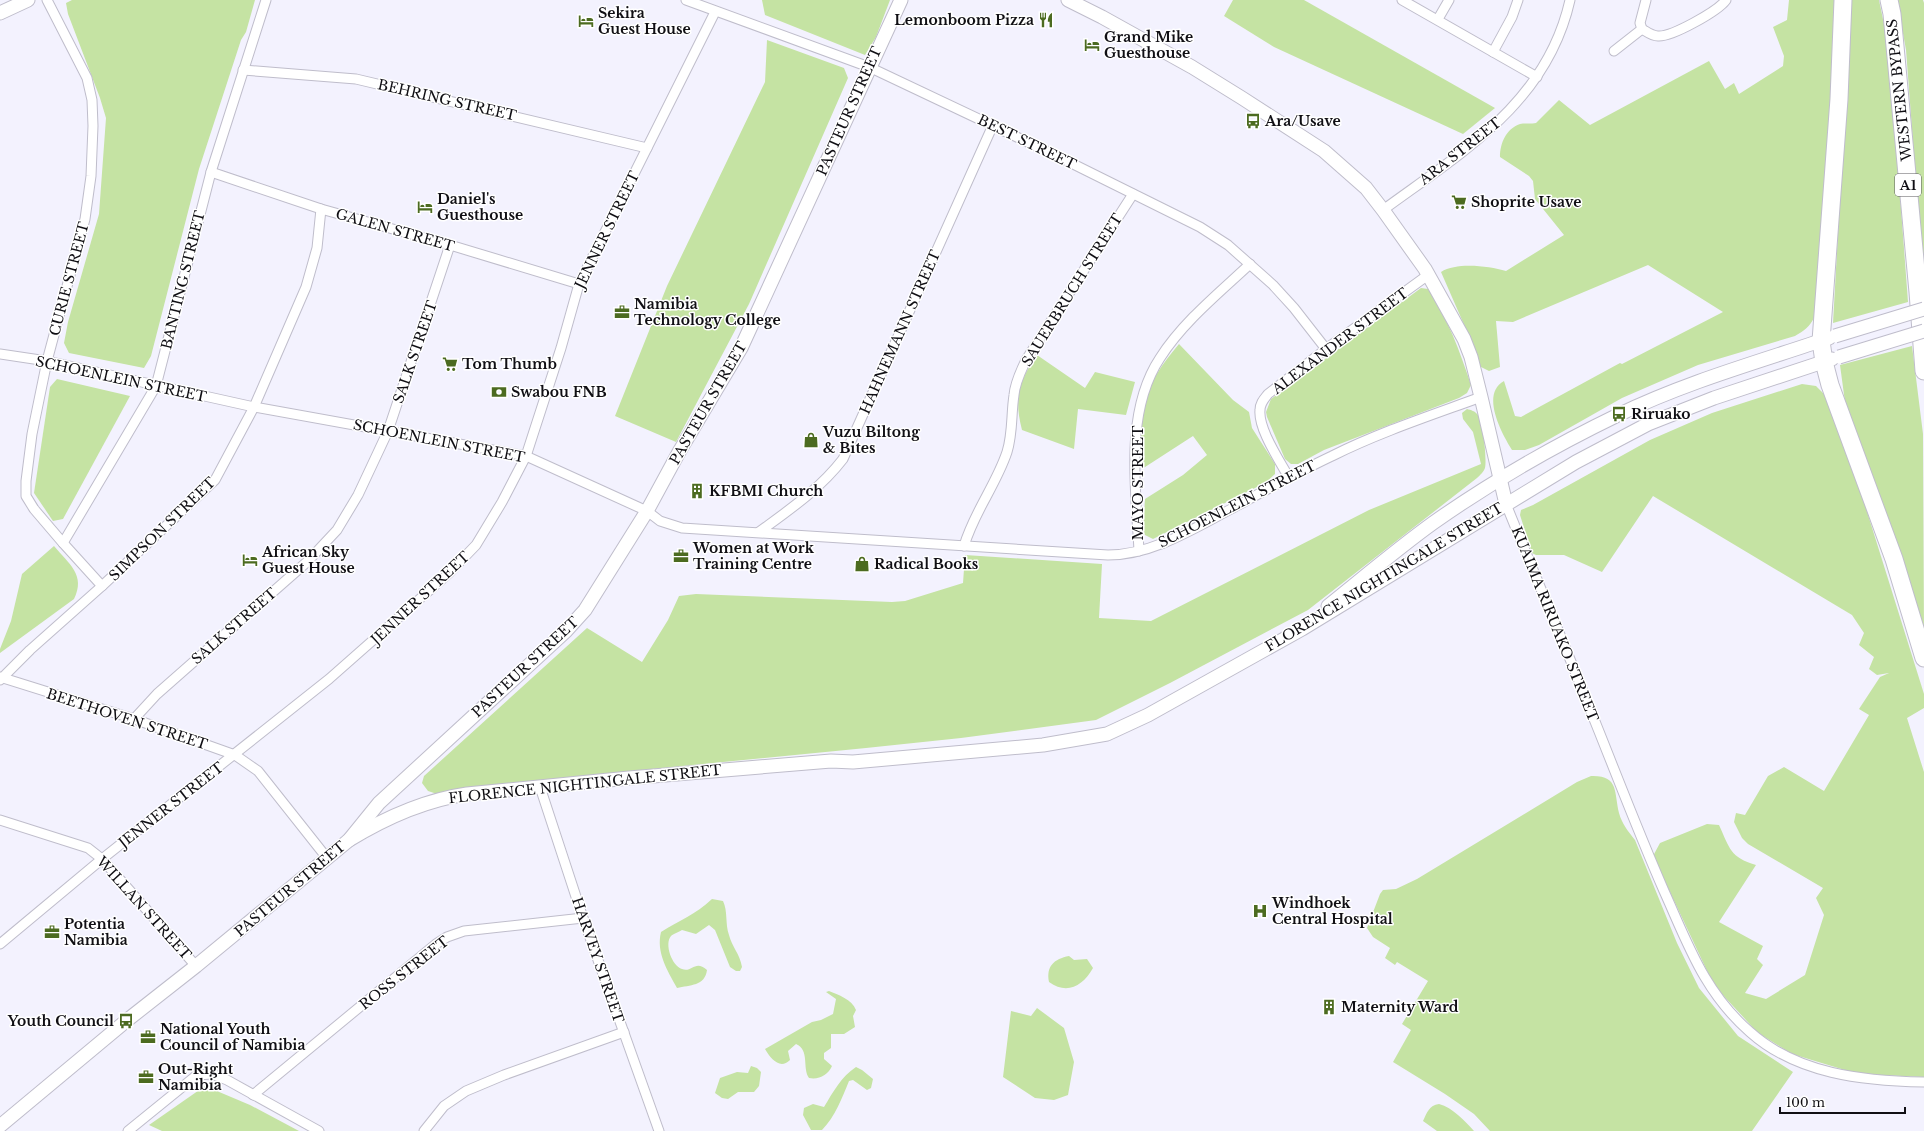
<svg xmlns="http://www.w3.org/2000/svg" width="1924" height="1131" viewBox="0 0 1924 1131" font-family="'Libre Baskerville',serif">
	<rect width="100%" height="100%" fill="#f3f2fe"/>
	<g fill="#c5e3a3">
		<path d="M72 0H255L246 32 241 40 199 169 151 356 144 368 69 353 64 343 68 322 99 214 106 118 100 98 68 14 66 3Z"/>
		<path d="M762 0H890L876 37 865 55 765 15Z"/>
		<path d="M1233 0H1304L1495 108 1463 134 1274 47 1224 16Z"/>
		<path d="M1789 0H1837L1836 55 1814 318C1810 326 1804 331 1795 336L1698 365 1622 398 1539 445 1525 450H1512C1502 434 1480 394 1504 381L1515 416 1521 417 1620 363 1622 364 1723 312 1648 265 1513 322 1496 321 1500 367 1489 371 1479 366 1469 336 1441 272C1457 262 1488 266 1506 271L1564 235 1535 199 1533 181 1529 176 1500 157C1500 143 1506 129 1520 124 1525 123 1532 124 1536 123L1559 100 1590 125 1709 61 1725 89 1734 83 1739 94 1783 66 1784 56 1773 27 1787 20Z"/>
		<path d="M1851 0H1879L1889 48 1908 302 1833 323Z"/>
		<path d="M1897 0H1923L1924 3V287L1906 50Z"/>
		<path d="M767 40 844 68 848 78 749 304 676 442 615 416 667 286 765 82Z"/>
		<path d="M1421 288 1428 289C1448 318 1460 352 1471 385L1467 393 1459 398 1324 450 1298 464H1291L1285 459 1267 417 1266 412 1271 399Z"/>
		<path d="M1179 344 1233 400 1249 412 1252 428 1275 464V474L1265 483 1153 539 1145 535 1143 530 1145 499 1183 475 1207 455 1193 436 1142 469C1142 449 1139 427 1143 407 1148 383 1163 363 1179 344Z"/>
		<path d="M1912 346 1923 434 1924 638 1895 541 1845 402 1840 365Z"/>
		<path d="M1037 355 1085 388 1095 372 1135 382 1126 415 1078 409 1074 449 1022 430C1014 399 1018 382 1037 355Z"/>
		<path d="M57 379 130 396 63 519 53 521 34 493 50 387Z"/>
		<path d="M1802 384 1816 386 1825 395 1864 502 1924 694V708L1907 718 1924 772V1077L1858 1074 1792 1054 1758 1033 1720 992 1709 975 1653 856 1660 843 1707 824 1719 825C1730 849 1730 857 1756 865L1719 922 1763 946 1757 959 1763 965 1745 993 1766 999 1805 975 1824 915 1816 898 1823 888 1748 844 1742 838 1734 822 1736 813 1745 815 1768 776 1784 767 1824 791 1869 715 1859 709 1880 677 1889 673 1877 675 1869 669 1874 657 1859 645 1864 633 1852 615 1653 496 1602 572 1564 555H1536L1532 553 1520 515 1521 510 1533 505 1650 440 1712 413Z"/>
		<path d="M1467 409C1471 410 1475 411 1478 415 1483 422 1487 459 1485 468 1483 473 1480 475 1477 478L1308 610 1170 683 1096 720 961 738 866 748 519 782 460 789 437 794 428 791 422 783 424 776 587 628 642 662 668 620 679 596 696 594 892 602 905 601 963 583 965 555 1102 564 1099 618 1151 621 1369 510 1481 464 1473 432 1463 419 1462 413Z"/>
		<path d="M54 546C69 564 86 575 74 599L0 653V649L11 621 22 574Z"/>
		<path d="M1591 776C1619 775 1614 792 1619 813 1622 824 1628 831 1635 840L1677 943 1699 988 1738 1036 1793 1072 1752 1131H1490L1474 1114 1445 1094 1393 1062 1411 1030 1402 1024 1428 981 1397 962 1395 965 1385 958 1390 948 1373 937 1367 928 1380 894 1383 890 1396 889 1417 879 1577 782Z"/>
		<path d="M712 899 723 901C728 911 725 924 729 935 732 947 740 954 742 967L740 971H736L730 967 715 930 709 925 696 934 682 930C679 932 673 934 671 936 664 944 672 966 682 969 692 973 695 959 707 970 705 986 690 985 677 988 667 970 656 952 661 932 680 920 695 915 712 899Z"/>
		<path d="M1069 956 1074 960 1087 959 1093 968C1083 986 1067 995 1049 982 1046 966 1054 959 1069 956Z"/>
		<path d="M829 991C838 995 852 999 856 1010L853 1016 855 1027 844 1034H831V1048L824 1053V1059L832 1066C828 1075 819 1080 809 1078 802 1068 810 1050 796 1044L788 1051 790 1060C780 1070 771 1059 765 1049L812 1022 821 1020 833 1014 836 999 826 992Z"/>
		<path d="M1037 1008 1064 1028 1074 1062 1068 1095 1054 1100 1035 1098 1003 1077 1011 1011 1031 1016Z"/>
		<path d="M751 1066 757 1068 761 1072 759 1086 754 1092H738L728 1099 722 1098 715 1093 720 1078 737 1072 748 1073Z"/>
		<path d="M856 1067 862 1070 873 1079 871 1088 867 1090 853 1080 849 1081C842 1098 835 1117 822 1130H811L803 1115 804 1108 813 1104 824 1107C833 1092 841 1077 856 1067Z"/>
		<path d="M205 1086 250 1105 299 1131H162L149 1125Z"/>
		<path d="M1439 1104C1453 1108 1464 1120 1474 1131H1437L1423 1121C1427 1113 1429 1105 1439 1104Z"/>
	</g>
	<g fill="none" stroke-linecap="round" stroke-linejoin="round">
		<g stroke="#bfbdcb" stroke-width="11">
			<g id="street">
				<path d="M47 0 87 78 92 100 93 126 91 176 85 219 47 361 32 434 26 481V496L34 509 63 543 102 586"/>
				<path d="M686 0 869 67 1059 157 1200 227 1228 245 1273 285 1294 308 1326 349"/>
				<path d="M1402 0 1537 77"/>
				<path d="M1646 0 1640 23 1642 29C1647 32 1652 36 1658 36 1672 37 1718 11 1726 0"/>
				<path d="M1438 19 1449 0"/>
				<path d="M1614 51 1642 29"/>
				<path d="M1493 52 1512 17 1518 0"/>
				<path d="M243 70 356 79 647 148"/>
				<path d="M211 172 321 209 450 245 579 284"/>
				<path d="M1383 210C1462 152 1547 103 1570 0"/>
				<path d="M0 354 47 361 254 407 526 456 647 511 660 521 682 528 1108 555C1152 555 1193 529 1231 509 1264 491 1298 472 1332 456 1380 432 1432 415 1481 397"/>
				<path d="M1289 478C1280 461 1258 429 1260 410 1260 403 1264 399 1268 394L1326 349 1428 275"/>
				<path d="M1506 504C1535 576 1566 647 1594 719 1617 776 1639 834 1664 891 1688 944 1704 992 1750 1032 1797 1074 1863 1081 1924 1082"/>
				<path d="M759 532C789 510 820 489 843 459L993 125"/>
				<path d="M63 543 156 386 211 172 266 0"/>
				<path d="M964 546C974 512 996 485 1007 452 1013 433 1011 414 1014 395 1015 382 1021 371 1026 360L1133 194"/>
				<path d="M1139 551C1136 490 1124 412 1160 358 1183 322 1219 293 1250 264"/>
				<path d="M0 677 134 719 235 755 258 771 327 858"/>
				<path d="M0 680 30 650 102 586 215 480 254 407 306 287 317 248 321 209"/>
				<path d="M134 719 157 694 308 561 337 530 358 495 388 431 450 245"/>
				<path d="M540 787 583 918 659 1131"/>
				<path d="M0 820 88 848 102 859 196 966"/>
				<path d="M0 944 102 859 329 679 448 574 476 545 502 502 526 456 561 348 579 284 715 12"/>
				<path d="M253 1095 436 944 447 937 464 931 583 918"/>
				<path d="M128 1131 197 1075 212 1074 227 1080 319 1131"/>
				<path d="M424 1131 444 1106 466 1091 504 1075 624 1032"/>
			</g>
		</g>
		<g stroke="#bfbdcb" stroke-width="15">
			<g id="secondary">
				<path d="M1068 0 1102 17 1192 67 1242 98 1324 151 1366 188 1383 210 1425 269 1464 339 1471 357 1481 397 1506 504"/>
				<path d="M0 13 28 0"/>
				<path d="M1328 606C1363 578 1397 549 1433 523 1491 482 1554 446 1618 415 1686 382 1758 362 1829 338"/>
				<path d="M349 840C385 818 425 800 467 794L629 778 831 761 853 762 1043 745 1107 734 1148 715 1302 629 1576 462 1648 424 1714 398 1832 359"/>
				<path d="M0 1126 126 1021 196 966 349 840 379 803 566 631 585 610 647 511 679 452 741 348 901 0"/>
			</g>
		</g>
		<g stroke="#bfbdcb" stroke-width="19">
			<g id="highway">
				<path d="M1843 0 1839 99 1821 341 1824 362 1830 385 1894 559 1924 658"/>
				<path d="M1889 0 1892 14 1918 292 1924 371"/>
			</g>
		</g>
		<use href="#street" stroke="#fff" stroke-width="9"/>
		<use href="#secondary" stroke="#fff" stroke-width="13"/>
		<use href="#highway" stroke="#fff" stroke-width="17"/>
		<g stroke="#bfbdcb" stroke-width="15" stroke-linecap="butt">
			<g id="secondary-bridge">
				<path d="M1835 336 1924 309"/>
				<path d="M1839 357 1924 331"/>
			</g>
		</g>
		<use href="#secondary-bridge" stroke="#fff" stroke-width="13"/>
	</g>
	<defs>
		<g id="restaurant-bare" transform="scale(1.2)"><path d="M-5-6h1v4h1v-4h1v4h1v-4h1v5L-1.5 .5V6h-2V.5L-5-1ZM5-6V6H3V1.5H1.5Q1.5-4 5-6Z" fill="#4c6b20" stroke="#fff" stroke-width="2.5" paint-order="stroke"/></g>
		<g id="hotel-bare" transform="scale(1.2)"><path d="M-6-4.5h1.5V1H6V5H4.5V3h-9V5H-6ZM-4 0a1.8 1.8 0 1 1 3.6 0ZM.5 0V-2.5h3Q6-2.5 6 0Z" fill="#4c6b20" stroke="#fff" stroke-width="2.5" paint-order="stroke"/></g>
		<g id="bus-bare" transform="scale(1.2)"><path d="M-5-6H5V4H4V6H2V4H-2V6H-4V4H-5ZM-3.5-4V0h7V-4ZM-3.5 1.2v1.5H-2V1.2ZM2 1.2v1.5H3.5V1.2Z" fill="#4c6b20" stroke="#fff" stroke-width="2.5" paint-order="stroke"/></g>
		<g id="supermarket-bare" transform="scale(1.2)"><path d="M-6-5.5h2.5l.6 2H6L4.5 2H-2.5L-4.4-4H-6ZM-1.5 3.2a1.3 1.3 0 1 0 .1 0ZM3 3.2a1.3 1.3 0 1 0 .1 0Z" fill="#4c6b20" stroke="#fff" stroke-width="2.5" paint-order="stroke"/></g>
		<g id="office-bare" transform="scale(1.2)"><path d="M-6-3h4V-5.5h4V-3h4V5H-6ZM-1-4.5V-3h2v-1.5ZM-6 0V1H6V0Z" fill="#4c6b20" stroke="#fff" stroke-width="2.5" paint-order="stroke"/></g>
		<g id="bank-bare" transform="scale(1.2)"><path d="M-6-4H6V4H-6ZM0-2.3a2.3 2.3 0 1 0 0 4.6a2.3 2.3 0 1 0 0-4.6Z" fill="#4c6b20" stroke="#fff" stroke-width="2.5" paint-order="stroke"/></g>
		<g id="shop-bare" transform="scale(1.2)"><path d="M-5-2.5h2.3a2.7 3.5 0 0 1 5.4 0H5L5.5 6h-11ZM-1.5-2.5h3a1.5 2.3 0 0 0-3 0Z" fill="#4c6b20" stroke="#fff" stroke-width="2.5" paint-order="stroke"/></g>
		<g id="building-bare" transform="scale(1.2)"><path d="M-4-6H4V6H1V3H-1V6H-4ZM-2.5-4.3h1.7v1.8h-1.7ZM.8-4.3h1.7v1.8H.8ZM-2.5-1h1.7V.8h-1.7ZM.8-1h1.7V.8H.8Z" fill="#4c6b20" stroke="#fff" stroke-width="2.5" paint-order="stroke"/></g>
		<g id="hospital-bare" transform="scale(1.2)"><path d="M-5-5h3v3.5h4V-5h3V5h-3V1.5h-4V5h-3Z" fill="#4c6b20" stroke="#fff" stroke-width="2.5" paint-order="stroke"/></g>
	</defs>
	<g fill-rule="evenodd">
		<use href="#restaurant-bare" x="1046" y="20"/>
		<use href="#hotel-bare" x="586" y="21"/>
		<use href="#hotel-bare" x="1092" y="45"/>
		<use href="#bus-bare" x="1253" y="121"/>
		<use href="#supermarket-bare" x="1459" y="202"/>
		<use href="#hotel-bare" x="425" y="207"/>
		<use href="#office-bare" x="622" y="312"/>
		<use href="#supermarket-bare" x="450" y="364"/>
		<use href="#bank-bare" x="499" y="392"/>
		<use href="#bus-bare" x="1619" y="414"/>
		<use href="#shop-bare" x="811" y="440"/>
		<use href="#building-bare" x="697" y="491"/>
		<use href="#office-bare" x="681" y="556"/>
		<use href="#hotel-bare" x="250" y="560"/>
		<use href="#shop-bare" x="862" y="564"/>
		<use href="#hospital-bare" x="1260" y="911"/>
		<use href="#office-bare" x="52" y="932"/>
		<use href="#building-bare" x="1329" y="1007"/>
		<use href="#bus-bare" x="126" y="1021"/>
		<use href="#office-bare" x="148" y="1037"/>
		<use href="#office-bare" x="146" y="1077"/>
	</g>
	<g text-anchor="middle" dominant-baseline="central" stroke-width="3" stroke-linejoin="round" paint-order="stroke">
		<rect fill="#fff" stroke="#58575a" stroke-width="1" x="1895" y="174" width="26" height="22" rx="3"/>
		<g font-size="13" font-weight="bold" fill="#100f14">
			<text x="1908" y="185">A1</text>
		</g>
		<g font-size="14" font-weight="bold" fill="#100f14" stroke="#fff" text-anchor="start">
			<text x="598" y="13">Sekira<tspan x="598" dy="16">Guest House</tspan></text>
			<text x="1034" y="20" text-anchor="end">Lemonboom Pizza</text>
			<text x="1104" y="37">Grand Mike<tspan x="1104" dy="16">Guesthouse</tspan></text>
			<text x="1265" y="121">Ara/Usave</text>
			<text x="437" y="199">Daniel's<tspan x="437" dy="16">Guesthouse</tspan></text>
			<text x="1471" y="202">Shoprite Usave</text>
			<text x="634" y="304">Namibia<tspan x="634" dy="16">Technology College</tspan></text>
			<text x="462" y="364">Tom Thumb</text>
			<text x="511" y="392">Swabou FNB</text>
			<text x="1631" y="414">Riruako</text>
			<text x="823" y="432">Vuzu Biltong<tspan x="823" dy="16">&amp; Bites</tspan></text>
			<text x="709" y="491">KFBMI Church</text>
			<text x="693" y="548">Women at Work<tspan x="693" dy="16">Training Centre</tspan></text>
			<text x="262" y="552">African Sky<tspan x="262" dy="16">Guest House</tspan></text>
			<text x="874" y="564">Radical Books</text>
			<text x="1272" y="903">Windhoek<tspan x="1272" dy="16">Central Hospital</tspan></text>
			<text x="64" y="924">Potentia<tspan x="64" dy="16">Namibia</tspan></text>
			<text x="1341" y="1007">Maternity Ward</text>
			<text x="114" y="1021" text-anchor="end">Youth Council</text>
			<text x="160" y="1029">National Youth<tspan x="160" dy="16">Council of Namibia</tspan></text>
			<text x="158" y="1069">Out-Right<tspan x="158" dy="16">Namibia</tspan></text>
		</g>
		<g font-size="14" fill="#100f14" stroke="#fff">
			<text transform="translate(1899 90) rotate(-96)">WESTERN BYPASS</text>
			<text transform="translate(447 100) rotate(13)">BEHRING STREET</text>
			<text transform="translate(849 111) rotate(-66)">PASTEUR STREET</text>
			<text transform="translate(1027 142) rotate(26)">BEST STREET</text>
			<text transform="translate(1460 151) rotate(-38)">ARA STREET</text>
			<text transform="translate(395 230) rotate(16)">GALEN STREET</text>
			<text transform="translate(607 230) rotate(-64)">JENNER STREET</text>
			<text transform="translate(69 279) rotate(-75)">CURIE STREET</text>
			<text transform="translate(183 280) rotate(-76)">BANTING STREET</text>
			<text transform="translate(1072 290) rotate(-58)">SAUERBRUCH STREET</text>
			<text transform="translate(900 332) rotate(-66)">HAHNEMANN STREET</text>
			<text transform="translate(1340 341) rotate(-37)">ALEXANDER STREET</text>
			<text transform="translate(415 352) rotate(-71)">SALK STREET</text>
			<text transform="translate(121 379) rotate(12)">SCHOENLEIN STREET</text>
			<text transform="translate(708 403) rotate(-60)">PASTEUR STREET</text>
			<text transform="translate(439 441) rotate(11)">SCHOENLEIN STREET</text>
			<text transform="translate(1138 483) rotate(-90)">MAYO STREET</text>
			<text transform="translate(1237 504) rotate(-27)">SCHOENLEIN STREET</text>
			<text transform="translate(162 529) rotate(-44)">SIMPSON STREET</text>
			<text transform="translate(1384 577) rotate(-31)">FLORENCE NIGHTINGALE STREET</text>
			<text transform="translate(420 598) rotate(-43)">JENNER STREET</text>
			<text transform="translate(1555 624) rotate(68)">KUAIMA RIRUAKO STREET</text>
			<text transform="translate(234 626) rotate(-41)">SALK STREET</text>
			<text transform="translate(525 667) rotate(-43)">PASTEUR STREET</text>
			<text transform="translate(127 719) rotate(18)">BEETHOVEN STREET</text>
			<text transform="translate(585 784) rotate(-6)">FLORENCE NIGHTINGALE STREET</text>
			<text transform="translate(171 805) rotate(-38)">JENNER STREET</text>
			<text transform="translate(290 889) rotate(-40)">PASTEUR STREET</text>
			<text transform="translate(144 908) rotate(48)">WILLAN STREET</text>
			<text transform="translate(598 960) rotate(71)">HARVEY STREET</text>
			<text transform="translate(404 973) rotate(-38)">ROSS STREET</text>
		</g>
	</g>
	<path d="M1780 1107v6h125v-6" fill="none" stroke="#100f14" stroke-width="2"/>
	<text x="1786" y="1107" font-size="12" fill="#100f14" stroke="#ffffff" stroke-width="3" paint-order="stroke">100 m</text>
</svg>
